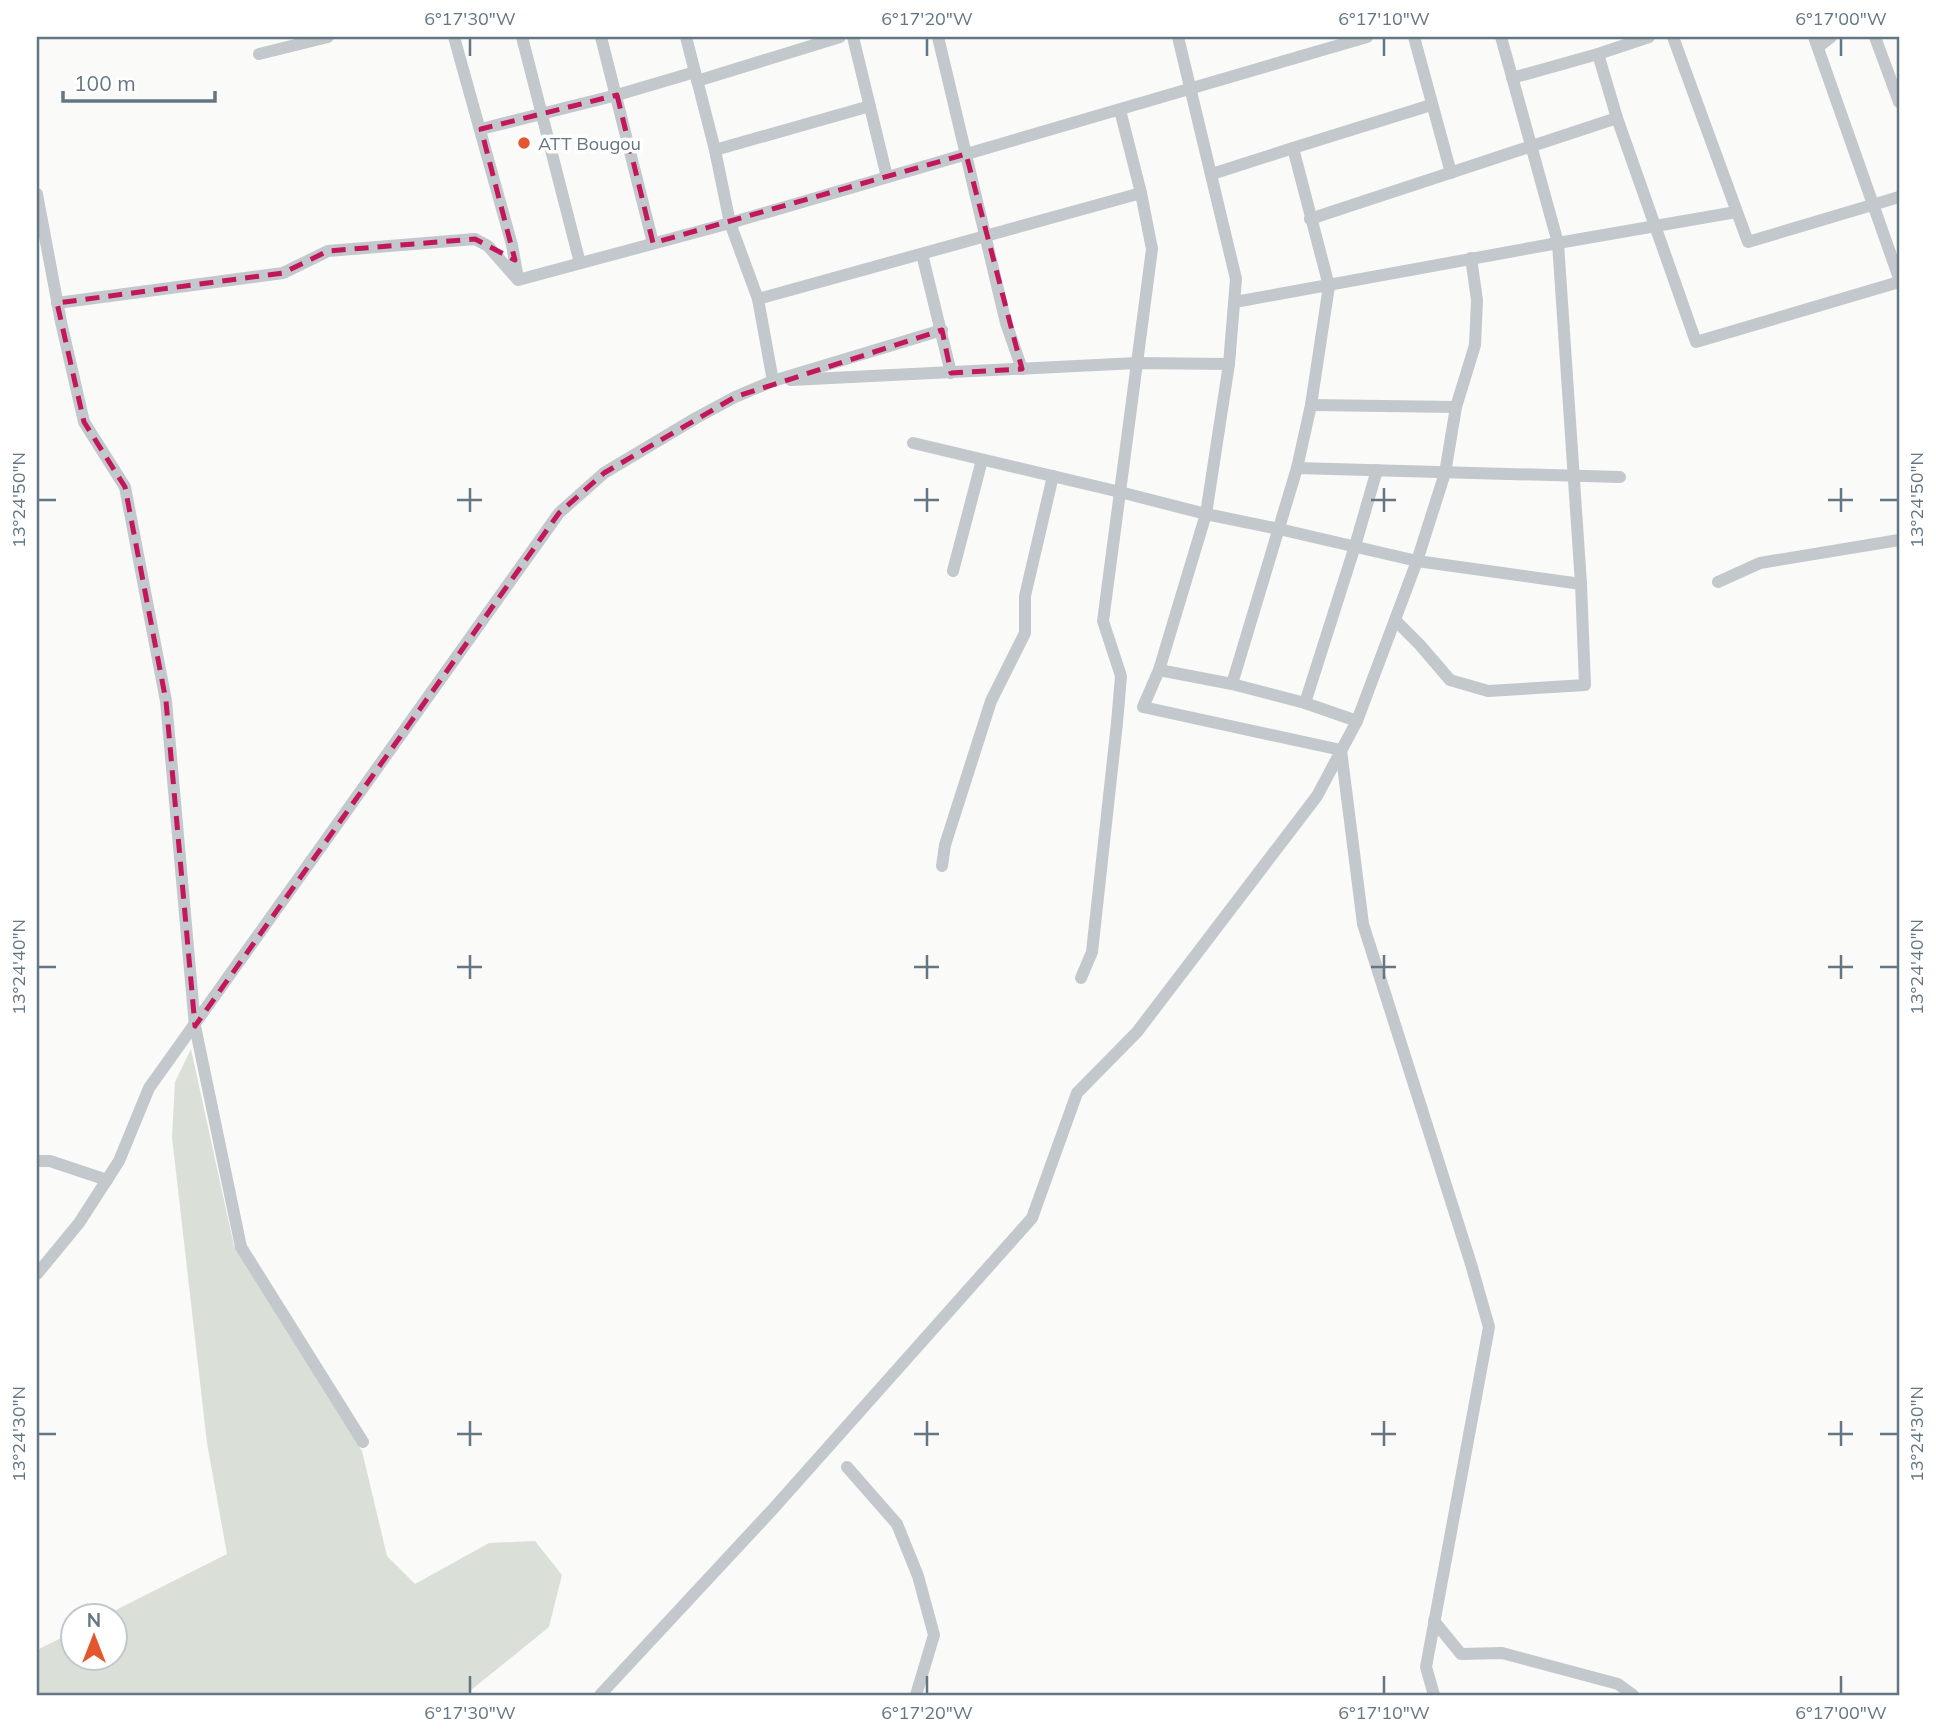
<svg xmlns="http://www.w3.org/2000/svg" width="1936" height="1732" viewBox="0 0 1936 1732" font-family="Mulish,sans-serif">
	<rect width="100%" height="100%" fill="#fafaf8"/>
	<path fill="#dadfd7" d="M191 1049 234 1246 362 1451 387 1556 415 1584 489 1543 535 1541 562 1575 549 1627 465 1695H37V1650L73 1632 74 1658H116V1616H104L227 1554 207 1443 172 1137 175 1082Z"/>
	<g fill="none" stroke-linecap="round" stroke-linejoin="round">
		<g stroke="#c3c8cc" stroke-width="12">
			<path d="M454 37 512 245 518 279"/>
			<path d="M522 37 580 263"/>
			<path d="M601 37 653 243"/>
			<path d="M686 37 715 150 730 223 758 299 773 381"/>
			<path d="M853 37 887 177"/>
			<path d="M938 37 1006 323 1022 369"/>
			<path d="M1178 37 1236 279 1229 364 1206 514 1159 670 1143 707 1341 750 1363 924 1471 1264 1489 1327 1426 1667 1434 1695"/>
			<path d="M1414 37 1451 173"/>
			<path d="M1501 37 1558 243 1581 584"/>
			<path d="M1673 37 1748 242 1899 197"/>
			<path d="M1814 37 1899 278"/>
			<path d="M1875 37 1899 102"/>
			<path d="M1818 47 1831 37"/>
			<path d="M259 54 328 37"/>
			<path d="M1598 54 1617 118 1696 342 1899 282"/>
			<path d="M1512 78 1598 54 1649 37"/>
			<path d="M697 81 840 37"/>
			<path d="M481 129 617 95 695 72"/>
			<path d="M1293 148 1431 105"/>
			<path d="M715 150 870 106"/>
			<path d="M1212 174 1293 148 1329 286 1311 405 1297 468 1232 684"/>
			<path d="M37 194 61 322 84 422 125 487 166 701 195 1026 241 1247 363 1442"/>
			<path d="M1310 219 1617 118"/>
			<path d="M922 254 951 373"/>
			<path d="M758 299 1141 193"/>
			<path d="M1235 302 1558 243 1736 212"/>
			<path d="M57 303 283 273 328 251 475 239 488 246 518 280 730 223 1367 37"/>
			<path d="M791 380 1137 363 1229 364"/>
			<path d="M1311 405 1456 407"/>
			<path d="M913 443 1120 492 1206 514 1279 529 1417 561 1581 584 1585 685 1488 691 1450 680 1420 645 1395 620"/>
			<path d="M1297 468 1620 477"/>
			<path d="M953 571 982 460"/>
			<path d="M1718 582 1760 563 1899 540"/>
			<path d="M1159 670 1232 684 1305 703 1357 721"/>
			<path d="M1305 703 1355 546 1377 470"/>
			<path d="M942 866 945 845 991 701 1025 633V596L1053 476"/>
			<path d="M1081 978 1092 952 1117 723 1121 676 1103 621 1152 249 1141 193 1120 110"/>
			<path d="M37 1161H50L107 1180"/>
			<path d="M37 1274 79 1223 119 1161 149 1088 559 513 604 473 696 418 735 397 773 381 942 330"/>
			<path d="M847 1467 897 1524 918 1576 934 1635 916 1695"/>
			<path d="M1434 1621 1461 1654 1502 1653 1618 1684 1633 1695"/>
			<path d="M600 1695 773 1509 1032 1218 1077 1093 1137 1032 1317 796 1357 721 1417 561 1445 473 1456 407 1475 345 1477 300 1471 258"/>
		</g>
	</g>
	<path fill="none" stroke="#c2185b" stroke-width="5" stroke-dasharray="14 9" stroke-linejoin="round" d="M617 95 653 243 966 154 1022 369 951 373 942 330 735 397 604 473 559 513 195 1026 166 701 125 487 84 422 57 303 283 273 328 251 475 239 515 260 481 129Z"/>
	<path fill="none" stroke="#657683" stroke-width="2.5" d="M470 38V56M927 38V56M1384 38V56M1841 38V56M470 488V512M927 488V512M1384 488V512M1841 488V512M38 500H56M457 500H482M914 500H939M1371 500H1396M1828 500H1853M1880 500H1898M470 955V979M927 955V979M1384 955V979M1841 955V979M38 967H56M457 967H482M914 967H939M1371 967H1396M1828 967H1853M1880 967H1898M470 1421V1446M927 1421V1446M1384 1421V1446M1841 1421V1446M38 1434H56M457 1434H482M914 1434H939M1371 1434H1396M1828 1434H1853M1880 1434H1898M470 1676V1694M927 1676V1694M1384 1676V1694M1841 1676V1694"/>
	<circle fill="#e4572e" stroke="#fff" stroke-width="2.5" cx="524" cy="143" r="7"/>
	<g text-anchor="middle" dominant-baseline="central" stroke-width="7" stroke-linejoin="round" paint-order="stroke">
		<g font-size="18" fill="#657683" stroke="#fff" text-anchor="start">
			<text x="538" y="143">ATT Bougou</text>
		</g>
	</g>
	<rect width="1936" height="1732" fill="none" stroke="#ffffff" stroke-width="77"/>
	<g transform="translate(94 1637)"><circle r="33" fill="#ffffff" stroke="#c1c8cd" stroke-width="2"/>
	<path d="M0-5L12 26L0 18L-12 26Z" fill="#e4572e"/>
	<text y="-10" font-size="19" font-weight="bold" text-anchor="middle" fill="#657683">N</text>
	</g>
	<path d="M63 91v10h152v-10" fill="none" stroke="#657683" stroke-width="3.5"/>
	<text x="74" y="91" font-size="21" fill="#657683" stroke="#ffffff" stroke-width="5" paint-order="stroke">100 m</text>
	<rect x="38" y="38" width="1860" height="1656" fill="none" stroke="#657683" stroke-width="2.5"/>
	<g font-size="18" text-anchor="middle" fill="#657683">
		<text x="470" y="25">6°17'30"W</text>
		<text x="927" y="25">6°17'20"W</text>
		<text x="1384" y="25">6°17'10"W</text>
		<text x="1841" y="25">6°17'00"W</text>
		<text transform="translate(19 500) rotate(-90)" y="6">13°24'50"N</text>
		<text transform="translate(1917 500) rotate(-90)" y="6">13°24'50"N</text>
		<text transform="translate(19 967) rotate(-90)" y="6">13°24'40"N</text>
		<text transform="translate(1917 967) rotate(-90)" y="6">13°24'40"N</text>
		<text transform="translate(19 1434) rotate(-90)" y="6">13°24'30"N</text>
		<text transform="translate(1917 1434) rotate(-90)" y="6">13°24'30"N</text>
		<text x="470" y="1719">6°17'30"W</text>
		<text x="927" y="1719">6°17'20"W</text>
		<text x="1384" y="1719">6°17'10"W</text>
		<text x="1841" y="1719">6°17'00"W</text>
	</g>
</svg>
